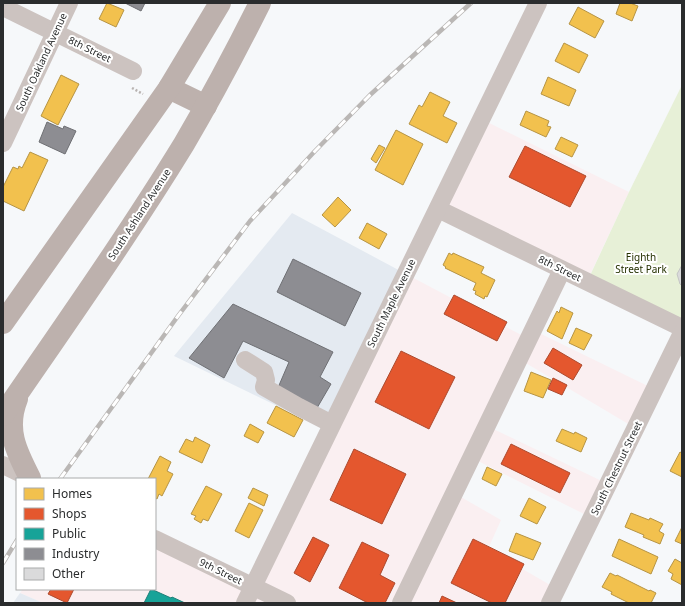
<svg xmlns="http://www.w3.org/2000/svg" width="685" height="606" viewBox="0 0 685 606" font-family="'Noto Sans',sans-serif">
	<rect width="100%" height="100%" fill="#f6f8fa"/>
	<g fill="#faeff1">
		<path d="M481 119 629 192 587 281 438 209Z"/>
		<path d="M406 274 529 339 533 330 654 389 635 428 519 359 487 426 608 484 592 518 472 458 454 493 501 520 488 549 557 589 550 603H43L20 593 23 589H155V539L253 586Z"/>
	</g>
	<g fill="#e4eaf1">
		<path d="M292 213 406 274 329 431 174 356Z"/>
		<path d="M20 593 43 603H13Z"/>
	</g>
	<path fill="#e7f0d7" d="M682 85V328L587 282 629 192Z"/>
	<g fill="#f2c14e" stroke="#b69444">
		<path d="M107 3 124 10 116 27 99 19Z"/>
		<path d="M620 3H630L638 6 632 21 616 14Z"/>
		<path d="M578 7 604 21 595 38 569 24Z"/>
		<path d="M564 43 588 55 579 73 555 61Z"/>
		<path d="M61 75 79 84 58 125 41 116Z"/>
		<path d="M548 77 576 90 569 106 541 94Z"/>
		<path d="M430 92 450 102 443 116 457 123 447 143 409 124 419 105 422 107Z"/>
		<path d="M526 111 549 121 547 126 551 127 546 137 520 125Z"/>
		<path d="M396 130 423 144 403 185 375 170Z"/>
		<path d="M561 137 578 145 572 157 555 149Z"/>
		<path d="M379 145 385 148 376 163 371 159Z"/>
		<path d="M30 152 48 160 24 211 3 201V187L13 167 18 169 19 166 22 168Z"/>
		<path d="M338 197 351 210 335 227 322 215Z"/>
		<path d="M367 223 387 234 379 249 359 238Z"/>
		<path d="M449 253 452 255 453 253 484 267 481 273 495 280 487 297 485 296 484 299 475 294 476 291 473 290 476 283 445 268 446 267 443 265Z"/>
		<path d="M561 307 573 313 562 339 547 331 557 311 559 313Z"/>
		<path d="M576 328 592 335 584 350 569 343Z"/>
		<path d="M531 372 551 380 543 398 524 391Z"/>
		<path d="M276 406 303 420 294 437 267 423Z"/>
		<path d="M250 424 264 432 258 443 244 436Z"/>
		<path d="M562 429 574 434 575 432 587 438 581 452 556 441Z"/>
		<path d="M195 437 210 445 202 463 179 452 186 439 193 442Z"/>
		<path d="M680 452 682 453V477L670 471Z"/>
		<path d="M160 456 171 462 167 471 173 474 162 496 159 494 157 499 155 498V479H148Z"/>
		<path d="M487 467 502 474 496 486 482 479Z"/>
		<path d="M206 486 222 494 208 521 203 519 201 523 194 519 196 516 191 514Z"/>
		<path d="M253 488 268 495 264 506 248 498Z"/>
		<path d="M529 498 546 507 537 524 520 516Z"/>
		<path d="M249 503 263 510 249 538 235 531Z"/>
		<path d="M631 513 649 520 650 518 663 524 659 531 664 534 660 544 643 537 644 535 625 527Z"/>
		<path d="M682 527V544L675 541Z"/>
		<path d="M516 533 541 543 533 560 509 551Z"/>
		<path d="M619 539 658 557 651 574 612 556Z"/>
		<path d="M675 559 682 563V585L671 579 673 574 668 571Z"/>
		<path d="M610 573 616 576 617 575 649 591 650 590 656 593 651 603H629L611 594 612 592 602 587Z"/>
	</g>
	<g fill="#e4572e" stroke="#ac4a2e">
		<path d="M525 146 586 176 570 207 509 177Z"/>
		<path d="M454 295 507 322 497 341 444 314Z"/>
		<path d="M553 348 582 365 573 380 544 363Z"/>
		<path d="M401 351 455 377 429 429 375 402Z"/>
		<path d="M553 378 567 385 562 395 548 389Z"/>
		<path d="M511 444 570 473 560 493 501 464Z"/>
		<path d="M354 449 406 474 382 524 330 500Z"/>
		<path d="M313 537 329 545 310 582 294 573Z"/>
		<path d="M473 539 524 564 505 603H492L451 583Z"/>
		<path d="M362 542 389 555 380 575 395 583 385 603H368L339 588Z"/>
		<path d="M51 589H74L67 603 48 594Z"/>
		<path d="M442 596 457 603H439Z"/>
	</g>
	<path fill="#17a398" stroke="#1d7f78" d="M151 589 171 598 172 597 185 603H144Z"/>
	<g fill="#8d8d92" stroke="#6f7074">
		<path d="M125 3H145L141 11Z"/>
		<path d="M47 122 63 129 64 126 76 131 65 154 39 142Z"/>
		<path d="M293 259 361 293 345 326 277 292Z"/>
		<path d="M233 304 333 352 320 377 331 384 317 408 277 390 289 362 243 341 224 378 189 358Z"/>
	</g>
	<path fill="#dadadb" stroke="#c4c5c5" d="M682 265V286L680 284 677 274Z"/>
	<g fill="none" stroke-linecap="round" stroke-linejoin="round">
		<path stroke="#b8b3b1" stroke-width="2.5" stroke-dasharray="2 2" stroke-linecap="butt" d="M132 88 143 94"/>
		<g stroke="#ccc3c0" stroke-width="18">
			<path d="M3 7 133 71"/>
			<path d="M3 143 69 3"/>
			<path d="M438 209 682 328"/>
			<path d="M245 360 264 372 266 380 264 387 299 407 332 424"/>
			<path d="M3 465 32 479"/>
			<path d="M155 539 287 603"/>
			<path d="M245 603 538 3"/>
			<path d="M401 603 562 270"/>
			<path d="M550 603 682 333"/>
		</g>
		<g stroke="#bdb1ad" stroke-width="22">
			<path d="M169 88 206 106"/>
			<path d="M3 323 169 88 220 3"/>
			<path d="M17 399C5 429 16 451 30 478"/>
			<path d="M3 415C64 326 127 237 184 144 211 98 236 51 260 3"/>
		</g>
		<g stroke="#bab7b5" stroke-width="4.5">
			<g id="rail">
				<path d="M60 479 178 316 250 221 315 151 370 95 471 3"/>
				<path d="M3 563 17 540"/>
			</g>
		</g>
		<use href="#rail" stroke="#fff" stroke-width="3" stroke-dasharray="9" stroke-linecap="butt"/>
	</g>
	<g text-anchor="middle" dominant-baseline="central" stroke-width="4" stroke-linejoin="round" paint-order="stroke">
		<g font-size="10" fill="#2a2c2d" stroke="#fff">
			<text transform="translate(90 49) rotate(26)">8th Street</text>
			<text transform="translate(41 62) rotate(-65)">South Oakland Avenue</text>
			<text transform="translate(139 214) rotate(-57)">South Ashland Avenue</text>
			<text transform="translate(560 268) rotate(26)">8th Street</text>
			<text transform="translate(391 303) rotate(-64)">South Maple Avenue</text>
			<text transform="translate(616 468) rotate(-64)">South Chestnut Street</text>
			<text transform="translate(221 571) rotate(26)">9th Street</text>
		</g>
		<g font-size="10" fill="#253100" stroke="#fff">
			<text x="641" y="257">Eighth<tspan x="641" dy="12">Street Park</tspan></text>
		</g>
	</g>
	<rect width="685" height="606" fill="none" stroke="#2a2c2d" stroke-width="8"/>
	<rect x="16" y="478" width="140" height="112" fill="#ffffff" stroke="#aaabab"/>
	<rect x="24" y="488" width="20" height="12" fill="#f2c14e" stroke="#aaabab"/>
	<text x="52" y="498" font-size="12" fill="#2a2c2d">Homes</text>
	<rect x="24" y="508" width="20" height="12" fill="#e4572e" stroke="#aaabab"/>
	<text x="52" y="518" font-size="12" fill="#2a2c2d">Shops</text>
	<rect x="24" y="528" width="20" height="12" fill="#17a398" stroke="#aaabab"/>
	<text x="52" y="538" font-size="12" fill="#2a2c2d">Public</text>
	<rect x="24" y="548" width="20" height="12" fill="#8d8d92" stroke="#aaabab"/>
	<text x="52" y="558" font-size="12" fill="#2a2c2d">Industry</text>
	<rect x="24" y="568" width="20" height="12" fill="#dadadb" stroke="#aaabab"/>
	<text x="52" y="578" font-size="12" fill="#2a2c2d">Other</text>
</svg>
